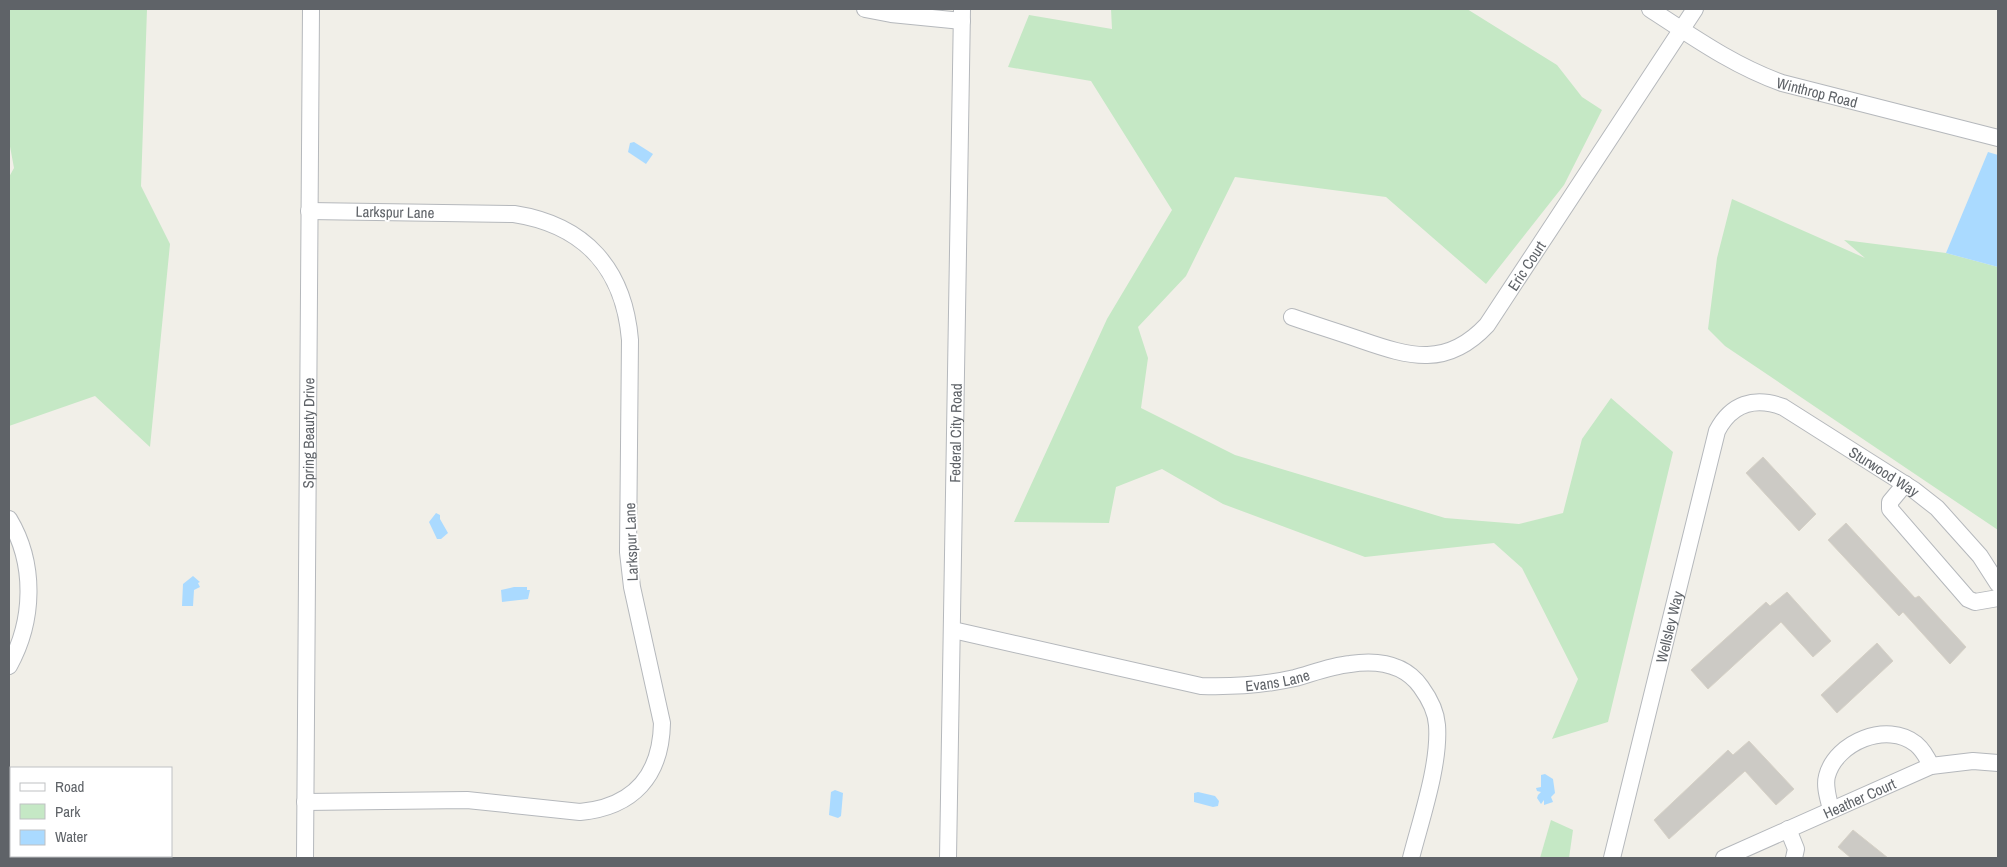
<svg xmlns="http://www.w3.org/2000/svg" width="2007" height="867" viewBox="0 0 2007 867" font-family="'Archivo Narrow',sans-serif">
	<rect width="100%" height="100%" fill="#f1efe8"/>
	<g fill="#c5e8c5">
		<path d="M9 9H147L141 186 170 244 150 447 95 396 9 426V177L14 168 9 141Z"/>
		<path d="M1111 9H1467L1557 65 1582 97 1602 110 1564 185 1486 284 1386 197 1235 177 1186 276 1138 327 1148 358 1141 408 1235 455 1445 518 1519 524 1563 513 1582 439 1611 398 1673 452 1608 722 1552 739 1578 679 1522 568 1494 543 1365 557 1223 504 1162 469 1116 487 1109 523 1014 522 1107 319 1172 210 1091 81 1008 67 1029 15 1112 29Z"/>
		<path d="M1732 199 1865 258 1844 240 1946 253 1998 267V530L1725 346 1708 329 1717 258Z"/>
		<path d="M1551 820 1573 830 1569 858H1540Z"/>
	</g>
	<g fill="#aadaff">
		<path d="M634 142 653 154 646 164 628 152 630 143Z"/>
		<path d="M1988 152 1998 155V267L1946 253Z"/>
		<path d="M436 513 440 515V519L448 533 441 539H437L429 522Z"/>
		<path d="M193 576 200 582 198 583 200 587 194 590 193 606H182L183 584Z"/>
		<path d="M514 587H527V590H530L528 599 502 602 501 590Z"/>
		<path d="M1545 774 1553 779 1555 793 1551 797 1553 802 1544 805V800L1541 804 1537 798 1538 795 1541 792 1537 791 1536 788 1541 787V775Z"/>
		<path d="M835 790 843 793 841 816 838 818 829 815 831 792Z"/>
		<path d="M1198 792 1215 796 1219 801 1218 806 1213 807 1194 802V793Z"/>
	</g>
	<g fill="#cccac5" stroke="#d6d1c6">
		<path d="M1763 457 1816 514 1799 531 1746 473Z"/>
		<path d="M1846 523 1915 598 1919 596 1966 647 1950 664 1903 612 1899 616 1828 540Z"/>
		<path d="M1787 592 1831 641 1813 657 1781 622 1708 689 1691 670 1766 602 1770 606Z"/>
		<path d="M1877 643 1893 661 1837 713 1821 695Z"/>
		<path d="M1749 741 1794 789 1776 805 1745 771 1669 839 1654 820 1728 750 1733 755Z"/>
		<path d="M1853 830 1888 858H1851L1838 847Z"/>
	</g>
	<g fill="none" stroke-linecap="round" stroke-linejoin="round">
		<g stroke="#b5b8bc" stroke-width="18">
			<g id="minor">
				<path d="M865 9 891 14 962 21"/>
				<path id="s1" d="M1650 9C1693 37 1734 66 1782 83L1998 138"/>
				<path id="s2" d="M1292 317C1315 325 1338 332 1361 340 1410 357 1447 368 1487 325L1695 9"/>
				<path d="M1905 484 1890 502V509L1968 599 1975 602 1998 598"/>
				<path d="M9 519C36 564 34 621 9 666"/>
				<path id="s3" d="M953 630 1201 686C1233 687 1264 685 1295 678 1313 673 1331 666 1350 664 1377 660 1404 663 1421 687 1429 698 1436 711 1437 725 1440 764 1421 819 1411 858"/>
				<path d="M305 802 467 800 580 812C633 807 661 776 662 723L632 587 628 552 630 340C624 269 585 225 514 214L309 211"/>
				<path d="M1831 810C1829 800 1824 787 1827 776 1836 742 1887 721 1916 744 1923 750 1927 757 1931 766"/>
				<path d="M1788 829 1796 849 1794 858"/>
				<path id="s4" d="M305 858 311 9"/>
				<path id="s5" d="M948 858 962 9"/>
				<path id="s6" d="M1612 858 1717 431C1731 404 1754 396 1783 407L1914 490 1937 508 1980 556 1998 584"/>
				<path id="s7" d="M1724 858 1931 766 1973 761 1998 763"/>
			</g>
		</g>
		<use href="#minor" stroke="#fff" stroke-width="16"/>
	</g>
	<g text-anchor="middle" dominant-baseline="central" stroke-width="4" stroke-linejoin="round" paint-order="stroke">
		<g font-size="15" fill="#5f6368" stroke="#fff">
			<text stroke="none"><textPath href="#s1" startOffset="188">Winthrop Road</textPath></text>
			<text transform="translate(395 212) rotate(1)">Larkspur Lane</text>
			<text stroke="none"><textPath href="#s2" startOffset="281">Eric Court</textPath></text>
			<text stroke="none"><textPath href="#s4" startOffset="425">Spring Beauty Drive</textPath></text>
			<text stroke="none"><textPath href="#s5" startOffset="425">Federal City Road</textPath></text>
			<text stroke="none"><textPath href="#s6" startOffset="638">Sturwood Way</textPath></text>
			<text transform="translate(631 542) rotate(-92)">Larkspur Lane</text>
			<text stroke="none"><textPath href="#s6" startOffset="238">Wellsley Way</textPath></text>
			<text stroke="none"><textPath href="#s3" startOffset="331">Evans Lane</textPath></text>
			<text stroke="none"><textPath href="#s7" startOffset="148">Heather Court</textPath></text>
		</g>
	</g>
	<rect width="2007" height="867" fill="none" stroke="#5f6368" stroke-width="20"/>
	<rect x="10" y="767" width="162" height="90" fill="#ffffff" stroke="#bfc1c3"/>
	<rect x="20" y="783" width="25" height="8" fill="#ffffff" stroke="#bfc1c3"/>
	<text x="55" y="792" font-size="15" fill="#5f6368">Road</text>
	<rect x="20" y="804" width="25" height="15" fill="#c5e8c5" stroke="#bfc1c3"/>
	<text x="55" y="817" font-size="15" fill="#5f6368">Park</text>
	<rect x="20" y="830" width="25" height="15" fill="#aadaff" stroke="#bfc1c3"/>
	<text x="55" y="842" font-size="15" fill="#5f6368">Water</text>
</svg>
